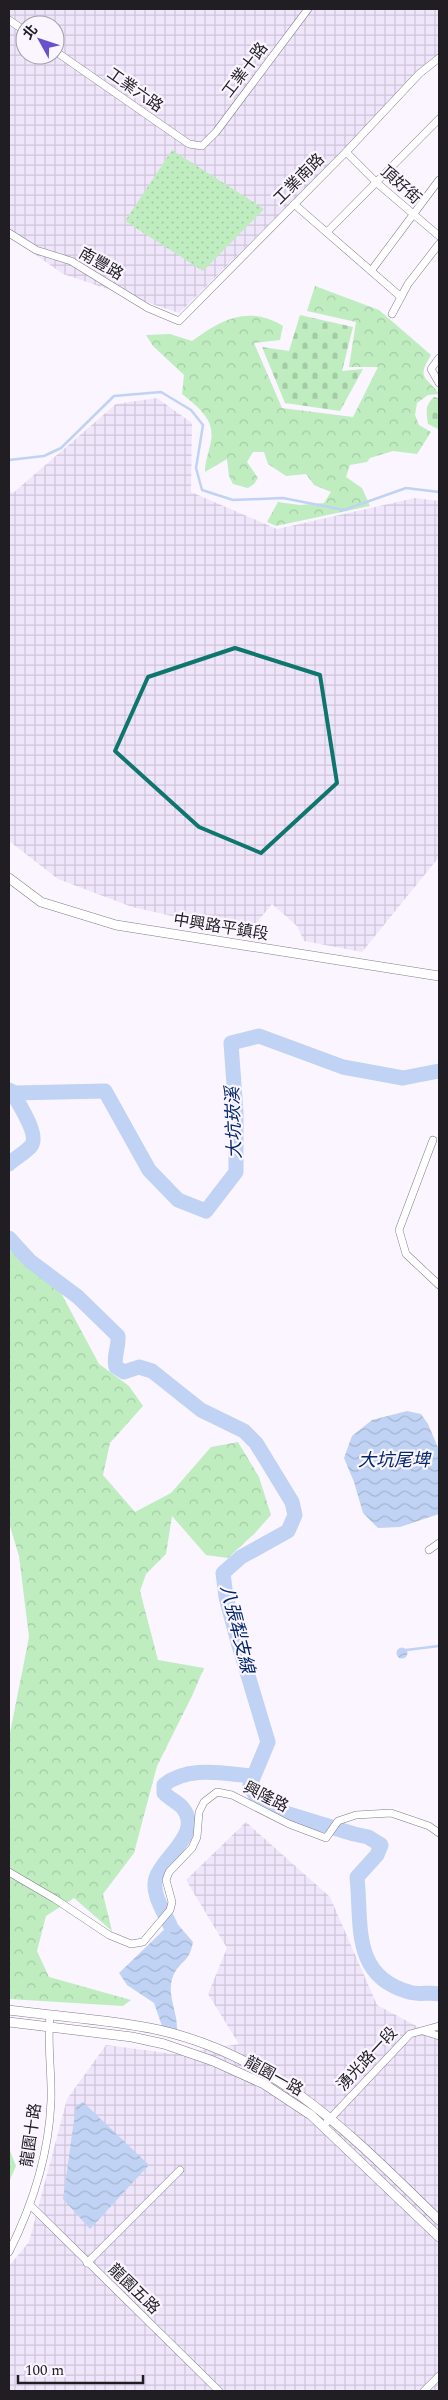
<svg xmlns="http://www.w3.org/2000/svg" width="448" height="2400" viewBox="0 0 448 2400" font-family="Spectral,'Noto Sans TC',serif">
	<defs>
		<pattern id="industrial-grid" width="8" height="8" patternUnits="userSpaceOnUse" patternTransform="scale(1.25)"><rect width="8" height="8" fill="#f0e6fc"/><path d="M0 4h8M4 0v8" fill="none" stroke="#cec5d8"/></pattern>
		<pattern id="grass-dots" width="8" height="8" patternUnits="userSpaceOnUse" patternTransform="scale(1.25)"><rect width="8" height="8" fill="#bfedc0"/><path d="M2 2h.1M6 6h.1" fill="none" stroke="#a4cba5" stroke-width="1.8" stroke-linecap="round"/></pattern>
		<pattern id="forest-crowns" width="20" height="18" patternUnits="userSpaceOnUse" patternTransform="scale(1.25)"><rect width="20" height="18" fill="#bfedc0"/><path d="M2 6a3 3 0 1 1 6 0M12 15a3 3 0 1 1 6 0" fill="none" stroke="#a4cba5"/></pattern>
		<pattern id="cemetery-stones" width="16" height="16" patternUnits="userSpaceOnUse" patternTransform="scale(1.25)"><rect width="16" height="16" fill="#bfedc0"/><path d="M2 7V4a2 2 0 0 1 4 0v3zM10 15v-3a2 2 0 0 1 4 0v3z" fill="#a4cba5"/></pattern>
		<pattern id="water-waves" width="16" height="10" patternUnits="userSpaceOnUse" patternTransform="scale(1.25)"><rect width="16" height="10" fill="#c0d3f4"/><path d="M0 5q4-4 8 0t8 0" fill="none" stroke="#a5b5d1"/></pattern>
	</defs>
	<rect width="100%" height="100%" fill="#faf5ff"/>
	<g fill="url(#industrial-grid)" fill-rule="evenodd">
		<path d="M9 9H439V57L179 313 63 274 9 236ZM25 25H55V55H25Z"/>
		<path d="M157 398 192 423 191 492 277 529 415 498 439 501V857L362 952 304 941 297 926 272 904 248 933 132 907 58 879 9 841V490L13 493 116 404Z"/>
		<path d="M246 1822 330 1897 377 2005 439 2038V2391H9V2266L29 2242 67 2099 106 2045 175 2054 239 2044 208 1994 227 1948 186 1880Z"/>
	</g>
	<path fill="url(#grass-dots)" d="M172 150 264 209 203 271 125 221Z"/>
	<g fill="url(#forest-crowns)">
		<path d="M315 286 379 310 431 355C416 380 426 375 439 394L428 395 417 403 415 415 419 425 431 432 417 454 393 451 370 458 367 462 350 465 346 477 362 488 370 506 276 526 267 522 278 502 300 505 324 503 331 492 314 485 306 474 286 476 268 464 264 452H253L247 462 258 478 254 484 248 488 233 484 229 476 227 459 205 472C205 461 209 452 211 441 215 419 198 407 182 394L184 375 153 346 146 335 170 334 192 341C222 319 248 305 283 326L280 340 254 343 282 408 353 417 378 367H349L356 322 307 311Z"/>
		<path d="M9 1250 60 1291 99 1364 129 1386 143 1406 110 1443 103 1475 135 1512 171 1493 211 1447 238 1442 259 1477 271 1515 255 1533 228 1558 206 1555 172 1516 166 1554 146 1574 140 1591 158 1660 204 1668 192 1696 157 1766 134 1853 103 1894 112 1931 74 1898 46 1916 37 1951 49 1977 131 2000 123 2006 9 1999V1738L29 1637 19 1556 9 1523Z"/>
		<path d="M9 2148 16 2166 9 2182Z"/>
	</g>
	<g fill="url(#cemetery-stones)">
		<path d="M300 315 353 327 342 371 363 369 340 411 285 403 262 347 289 351Z"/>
		<path d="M434 397 439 398 438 429 428 424C426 412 425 405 434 397Z"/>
	</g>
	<g fill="url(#water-waves)">
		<path d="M407 1411 421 1414 428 1424 439 1450V1514L400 1527 378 1528 363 1513 354 1482 344 1458 352 1436 372 1420Z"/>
		<circle cx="402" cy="1653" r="5.5"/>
		<path d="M174 1920 193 1942C189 1962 184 1958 175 1972 164 1991 178 2010 177 2030L162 2026 154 2003 127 1985 119 1973Z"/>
		<path d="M83 2102 149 2165 90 2229 63 2199 76 2106Z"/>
	</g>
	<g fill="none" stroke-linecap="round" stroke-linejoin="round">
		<g stroke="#c0d3f4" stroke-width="2.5">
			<path d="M9 460 44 456 61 448 114 396 161 392 191 410 203 425 196 468 202 490 233 500 283 498 344 510 406 488 439 492"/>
			<path d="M406 1650 439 1646"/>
		</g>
		<g stroke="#c0d3f4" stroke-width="15">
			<path d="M9 1090 15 1093 105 1091 149 1170 178 1200 206 1211 236 1172V1113L231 1043 259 1036 343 1067 403 1078 439 1071"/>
			<path d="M9 1164C15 1158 25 1153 31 1146 40 1135 18 1103 12 1092"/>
			<path d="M9 1238 30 1261 78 1297 118 1336C119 1348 113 1356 116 1367L124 1372 139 1367 152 1371 201 1410 244 1431 256 1443 292 1502 295 1515 288 1531 241 1557 223 1573 226 1597 238 1642 268 1742 250 1785 257 1799 282 1812 354 1834 368 1837 381 1845 377 1855 357 1877C362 1924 351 1976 409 1992 418 1995 429 1992 439 1994"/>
			<path d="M170 1925C164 1912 151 1893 156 1878 163 1856 204 1833 182 1807 177 1802 169 1798 164 1793V1785C188 1765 225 1774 253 1776"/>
		</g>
		<g stroke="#827c89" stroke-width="8">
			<g id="minor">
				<path d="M9 20 25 31"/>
				<path d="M55 51 189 144 202 146 216 132 308 9"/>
				<path d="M346 152 377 183 439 236"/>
				<path d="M294 204 401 297"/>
				<path d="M327 232 439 119"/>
				<path d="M9 233 36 250 71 261 148 308 179 321 346 152 419 74 439 58"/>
				<path d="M371 271 439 180"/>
				<path d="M392 314 408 284 439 244"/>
				<path d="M439 358 431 369 439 383"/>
				<path d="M433 1140 399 1230 406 1254 439 1285"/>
				<path d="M429 1550 439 1543"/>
				<path d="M9 1872 55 1899 109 1935 131 1944 143 1942 170 1910 172 1902 166 1880 169 1872 192 1848 197 1837 199 1812 204 1802 217 1792 232 1795 289 1824 326 1838 338 1821 356 1815 391 1813 429 1826 439 1833"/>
				<path d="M423 2031 439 2036"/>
				<path d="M327 2122 410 2034 439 2026"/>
				<path d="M31 2206 219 2391"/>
				<path d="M9 2252C33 2204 49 2155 51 2101 52 2073 47 2044 50 2016"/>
				<path d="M87 2263 180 2170"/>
				<path d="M424 2391 439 2376"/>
			</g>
		</g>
		<g stroke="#827c89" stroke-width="10">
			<g id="tertiary">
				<path d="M9 878 41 902 116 925 439 976"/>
				<path d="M9 2010C59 2017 109 2019 159 2030 279 2057 354 2138 439 2220"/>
				<path d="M9 2022 132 2037 164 2044 213 2061 264 2084 311 2115 439 2237"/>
			</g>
		</g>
		<use href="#minor" stroke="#fff" stroke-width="7"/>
		<use href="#tertiary" stroke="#fff" stroke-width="9"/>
	</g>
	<path fill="none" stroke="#0f766e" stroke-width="4" stroke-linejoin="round" d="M235 648 320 675 337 783 261 853 199 827 115 751 148 677Z"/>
	<g text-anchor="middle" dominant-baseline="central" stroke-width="4.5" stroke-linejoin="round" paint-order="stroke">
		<g font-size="16" fill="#201e23" stroke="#faf5ff">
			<text transform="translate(245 70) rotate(-53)">工業十路</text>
			<text transform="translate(135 90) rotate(35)">工業六路</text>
			<text transform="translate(299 179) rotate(-45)">工業南路</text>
			<text transform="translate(401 185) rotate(42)">頂好街</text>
			<text transform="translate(101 264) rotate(30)">南豐路</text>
			<text transform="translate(221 927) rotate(9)">中興路平鎮段</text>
			<text transform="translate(266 1797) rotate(27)">興隆路</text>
			<text transform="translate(367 2059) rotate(-47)">湧光路一段</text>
			<text transform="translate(274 2076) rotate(29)">龍園一路</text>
			<text transform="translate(31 2135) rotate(-82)">龍園十路</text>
			<text transform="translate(134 2289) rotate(44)">龍園五路</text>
		</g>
		<g font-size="18" font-style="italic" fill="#03276b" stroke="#faf5ff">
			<text transform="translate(234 1123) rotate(-92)">大坑崁溪</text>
			<text x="394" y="1460">大坑尾埤</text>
			<text transform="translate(237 1629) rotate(76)">八張犁支線</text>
		</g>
	</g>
	<rect width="448" height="2400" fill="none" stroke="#201e23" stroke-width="20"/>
	<g transform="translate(40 40) rotate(310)"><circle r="24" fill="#faf5ff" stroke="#a39fa7"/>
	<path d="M0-4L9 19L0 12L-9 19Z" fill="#6752cb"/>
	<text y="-8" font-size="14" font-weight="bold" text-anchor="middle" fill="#201e23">北</text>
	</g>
	<path d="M18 2375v8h125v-8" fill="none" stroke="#201e23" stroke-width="2.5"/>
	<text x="25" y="2375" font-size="15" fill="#201e23" stroke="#faf5ff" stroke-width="4" paint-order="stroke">100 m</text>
</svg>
